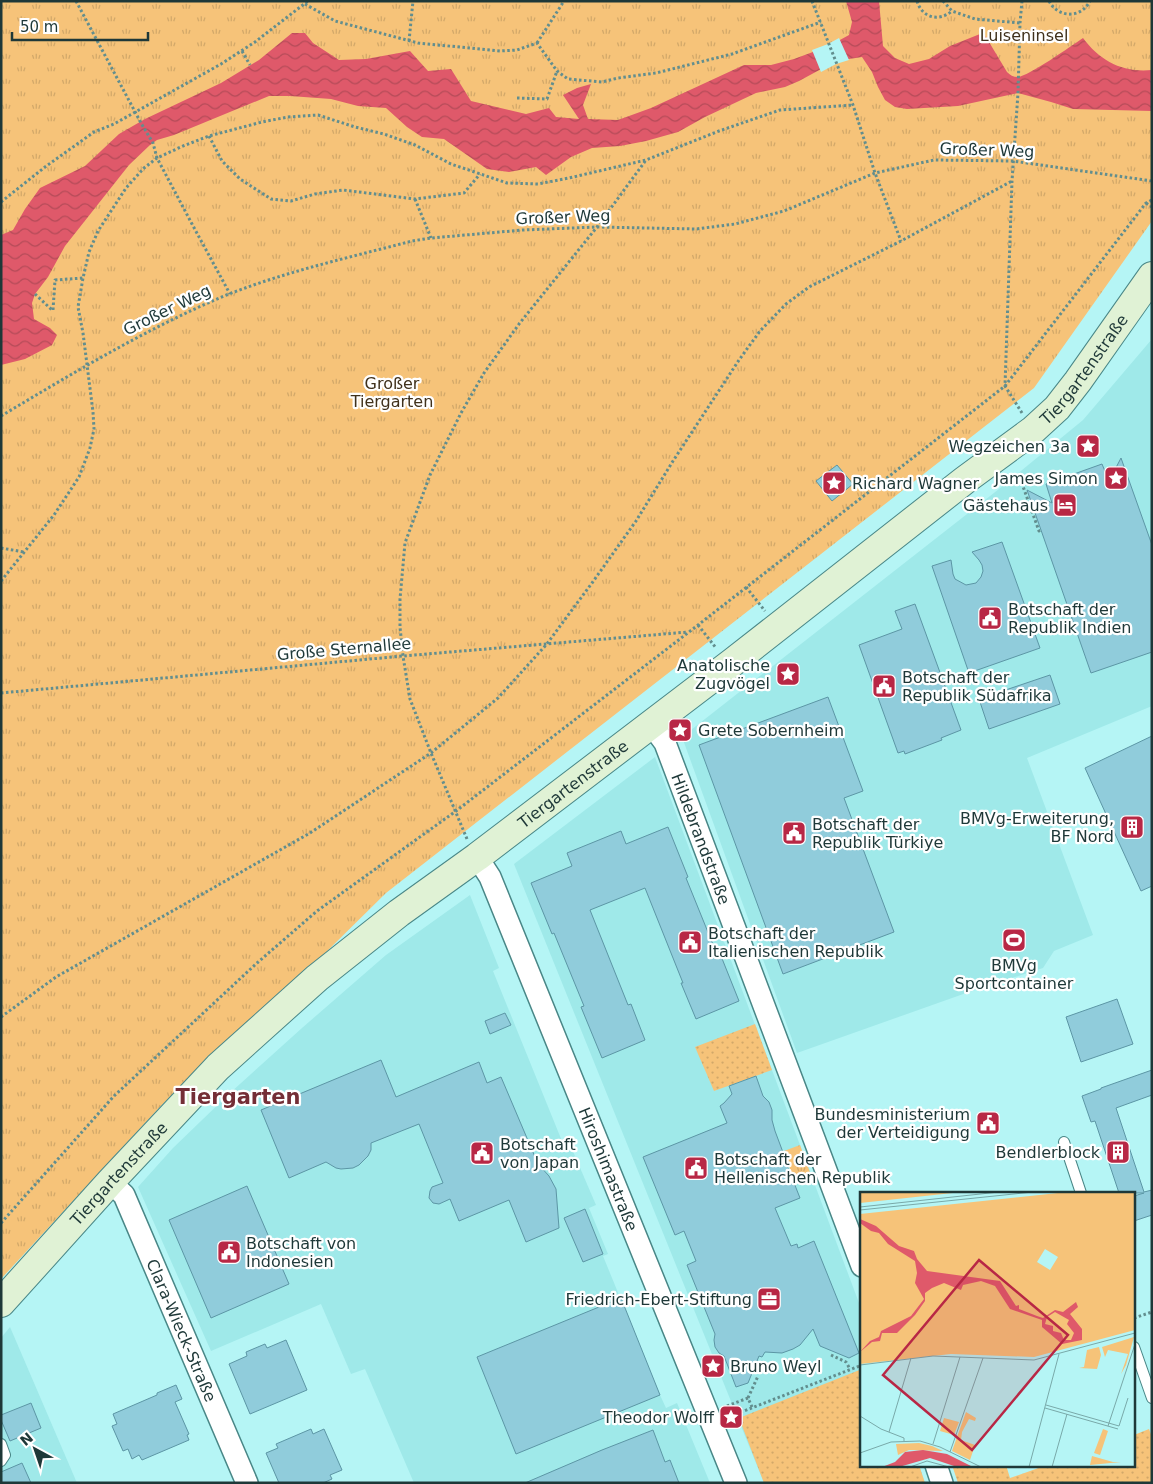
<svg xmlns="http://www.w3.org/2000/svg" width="1153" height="1484" viewBox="0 0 1153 1484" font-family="'DejaVu Sans',sans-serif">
	<defs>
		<pattern id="grass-dots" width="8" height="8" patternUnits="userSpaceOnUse" patternTransform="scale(1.25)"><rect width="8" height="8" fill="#f6c379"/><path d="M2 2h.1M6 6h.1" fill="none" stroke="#d2a869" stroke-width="1.8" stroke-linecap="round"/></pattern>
		<pattern id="park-tufts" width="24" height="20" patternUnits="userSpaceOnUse" patternTransform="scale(1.25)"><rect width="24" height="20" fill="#f6c379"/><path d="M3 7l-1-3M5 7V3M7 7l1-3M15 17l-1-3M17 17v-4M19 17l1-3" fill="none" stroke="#d2a869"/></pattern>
		<pattern id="water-waves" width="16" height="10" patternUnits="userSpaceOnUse" patternTransform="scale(1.25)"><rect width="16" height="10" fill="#df596a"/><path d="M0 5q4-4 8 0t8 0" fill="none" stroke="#b44b58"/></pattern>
	</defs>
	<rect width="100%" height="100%" fill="#b5f5f5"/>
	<g fill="#9fe9e9">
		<path d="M1152 339V706L1027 758 1093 935 1054 951 1043 968 969 992 797 1053 682 737 999 489 1083 420Z"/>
		<path d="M655 757 862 1311V1465H919L925 1483H764L514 864Z"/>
		<path d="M470 895 499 968 493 971 566 1151 572 1149 596 1205 589 1208 608 1254 603 1256 660 1395 666 1408 677 1403 710 1483H414L365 1369 351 1374 321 1304 211 1351 138 1187 173 1148 230 1093 302 1028 386 955Z"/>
		<path d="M10 1327 77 1483H1V1338Z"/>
	</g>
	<g fill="url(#grass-dots)">
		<path d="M755 1024 772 1070 714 1091 695 1047Z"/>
		<path d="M862 1369V1465H919L925 1483H764L739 1418Z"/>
		<path d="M1149 1429 1152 1437V1483H958L952 1465H1006L1010 1478 1047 1465H1134V1435Z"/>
	</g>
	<g fill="url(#park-tufts)">
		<path d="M1 1H1152V221L1034 388 386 893 313 965 205 1061 159 1108 1 1279Z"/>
		<path d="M800 1145 811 1175 794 1181 784 1151Z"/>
	</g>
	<path fill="url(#water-waves)" d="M846 1H879L883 46 895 58 909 64 929 59 950 46 980 34 986 37 1007 72C1010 75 1013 77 1018 77 1029 76 1071 46 1083 38 1100 61 1123 73 1152 70V111L1073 109 1051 102 1018 93 958 106 907 109 895 107 885 100 878 87 872 72 862 57 836 61 799 81 785 87 756 93 705 117 678 132 646 141 620 146 592 148 571 157 546 175 536 167 509 172 487 169 444 139 422 137 407 127 386 108 358 106 331 99 290 96H269L174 135 157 140 150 145 129 165 65 246 48 277 35 294 32 303 34 319 50 328 57 335 52 345 25 359 1 365V235L13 230 25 209 40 188 85 166 119 134 145 119 221 83 259 60 292 33H305L313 43 339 60 366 59 410 51 428 71 451 69 471 101 526 114 549 108 556 117 579 119 563 95 577 88 591 84 583 105 588 119 618 120 651 108 744 65H771L794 59 829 46 849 35 852 22Z"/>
	<path fill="#b5f5f5" d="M839 38 849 60 836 64 821 72 812 50 828 44Z"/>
	<g fill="#90ccdb" stroke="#5c96a5">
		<path d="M1121 458 1152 545V652L1091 673 1027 490 1052 503 1046 484 1102 464 1109 481Z"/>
		<path d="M837 465 853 484 832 501 816 481Z"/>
		<path d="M1002 542 1040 648 969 673 932 566 951 560 953 574 955 579 966 585 976 583 981 577 983 571 982 565 979 560 972 552Z"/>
		<path d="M915 604 961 730 941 738 942 740 905 754 904 751 898 753 859 645 902 629 895 611Z"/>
		<path d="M1050 675 1060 704 989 729 979 699Z"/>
		<path d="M828 697 863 791 844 798 894 932 783 974 699 745Z"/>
		<path d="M1152 736V886L1141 891 1085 768Z"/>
		<path d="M668 827 688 877 686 878 716 952 719 951 739 1001 696 1019 681 983H683L645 888 590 910 628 1005 631 1004 645 1040 602 1058 581 1007 584 1006 554 933 552 934 531 883 572 866 567 853 621 831 626 844Z"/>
		<path d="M1117 999 1133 1044 1081 1062 1066 1017Z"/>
		<path d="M505 1013 511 1025 490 1034 485 1021Z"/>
		<path d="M381 1060 396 1097 479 1062 487 1083 501 1077 538 1164 549 1176 556 1189 559 1228 526 1242 509 1200 459 1221 450 1199 439 1204 433 1203 429 1198 430 1191 432 1187 443 1183 419 1124 371 1143V1150L368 1156 359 1165 353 1168 341 1169 336 1168 326 1162 289 1178 261 1110Z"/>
		<path d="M1152 1070V1095L1116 1108 1144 1192 1152 1190V1215L1134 1221V1196L1144 1193H1119L1095 1121 1091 1122 1082 1096 1101 1089V1088Z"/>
		<path d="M756 1076 763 1096 769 1102 772 1110V1120L775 1131 784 1155H783L800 1198 775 1208 791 1246 797 1244 798 1248 814 1241 859 1353 849 1358 820 1346 813 1329 800 1345 793 1349 782 1353 765 1352 762 1357 759 1356 748 1383 736 1387 724 1356 719 1353 715 1347 714 1340 715 1334 687 1265 696 1261 684 1231 675 1235 643 1157 727 1123 720 1106 724 1103 732 1094 729 1086Z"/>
		<path d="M247 1186 289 1284 211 1318 169 1220Z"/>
		<path d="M585 1209 603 1254 583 1262 564 1218Z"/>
		<path d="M621 1298 660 1395 516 1454 477 1357Z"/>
		<path d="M286 1340 307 1390 250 1414 229 1364 247 1356 246 1352 265 1344 267 1348Z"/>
		<path d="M176 1385 182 1399 175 1402 189 1434 187 1435 189 1440 142 1460 139 1455 132 1459 128 1449 123 1451 112 1426 117 1424 113 1414 157 1395V1393Z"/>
		<path d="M31 1403 41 1428 10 1441 1 1420V1415Z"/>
		<path d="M311 1429 313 1434 324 1429 342 1470 330 1475 332 1479 323 1483H279L266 1453 278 1448 276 1444Z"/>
		<path d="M653 1430 665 1462 670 1460 679 1483H525L602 1450Z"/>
		<path d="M22 1463 31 1483H1V1472Z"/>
	</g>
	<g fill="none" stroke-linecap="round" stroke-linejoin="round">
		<g stroke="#498787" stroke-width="12">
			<g id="service">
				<path d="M1064 1142 1081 1193"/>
				<path d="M1134 1347 1152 1398"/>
				<path d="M1 1444 5 1455 1 1461"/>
			</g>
		</g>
		<g stroke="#498787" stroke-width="24">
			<g id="minor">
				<path id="s1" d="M651 724 665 743 862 1266"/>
				<path id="s2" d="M477 857 490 877 736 1483"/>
				<path id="s3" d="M110 1182 124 1195 247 1483"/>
				<path d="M936 1465 942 1483"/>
			</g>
		</g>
		<g stroke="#498787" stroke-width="30">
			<g id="secondary">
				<path id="s4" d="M1 1303 110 1182 218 1067 317 978 399 913 477 857 733 662 965 480 1033 430 1057 408 1078 381 1152 276"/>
			</g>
		</g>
		<g stroke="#628e8e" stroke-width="3" stroke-dasharray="2.5 2.5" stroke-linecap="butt">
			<path d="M76 1 141 123 153 143 157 158 192 224 230 294"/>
			<path d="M812 1 853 105 875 173 901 241"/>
			<path d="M917 1C922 18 939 22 952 11"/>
			<path d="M943 1 952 11 975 19 1020 23"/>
			<path d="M1049 1C1058 18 1081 19 1090 1"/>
			<path d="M305 4 335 21 418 43 500 51 517 50 537 43 557 71 568 79 602 82 618 78 656 73 732 54 821 22"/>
			<path d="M409 41 413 1"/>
			<path d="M537 43 564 1"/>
			<path d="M242 51 250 65"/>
			<path d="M517 98 547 99 557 71"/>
			<path d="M209 136 222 161 240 179 271 199 291 201 315 194 343 190 415 199 464 193 480 174"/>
			<path d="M415 199 431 238"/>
			<path d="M1 202 45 167 94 132 114 124 221 64 255 42 308 1"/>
			<path d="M1146 203 1152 207"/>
			<path d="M35 294 52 310"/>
			<path d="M53 310 55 280 83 278"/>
			<path d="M1022 413 1005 386 1012 181 1018 93 1020 23 1022 1"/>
			<path d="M1 416C75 372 149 327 229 294 288 271 351 257 412 241L431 238 523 230 597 227 696 229 735 224 784 211 875 173 934 160 1013 161 1152 181"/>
			<path d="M1020 478 1039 531 1041 530"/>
			<path d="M1 548 24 552"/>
			<path d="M1 581 54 515 79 477 90 448 94 429 93 412 83 333 78 307 83 278 89 252 98 231 126 188 144 168 157 158 183 146 209 136 262 122 288 117 318 115 355 127 384 134 415 145 451 164 507 183 538 184 569 178 646 160 719 131 780 110 853 105"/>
			<path d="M746 587 765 611"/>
			<path d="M698 625 716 648"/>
			<path d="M1 693 403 656 688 632"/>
			<path d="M467 839 431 753 410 699 403 656 400 627V599L405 543 430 475 461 413 484 373 519 324 597 227 646 160"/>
			<path d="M1 1017 56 977 310 833 431 753 498 698 546 645 592 583 636 521 673 461 739 360 760 331 786 304 809 287 901 241 1012 181"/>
			<path d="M1 1223 114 1096 257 963 317 911 456 811 689 632 1005 386 1146 203 1152 200"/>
			<path d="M1134 1318 1152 1312"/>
			<path d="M831 1355 846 1362 850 1369"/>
			<path d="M748 1398 758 1376"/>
			<path d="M727 1406 748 1398 752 1407"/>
			<path d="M731 1416 862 1365"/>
		</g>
		<use href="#service" stroke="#fff" stroke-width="10"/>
		<use href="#minor" stroke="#fff" stroke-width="21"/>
		<use href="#secondary" stroke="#e0f2d5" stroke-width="28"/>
	</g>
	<defs>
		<g id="sight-square" transform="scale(1.25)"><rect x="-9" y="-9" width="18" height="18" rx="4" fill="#b82745" stroke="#fff"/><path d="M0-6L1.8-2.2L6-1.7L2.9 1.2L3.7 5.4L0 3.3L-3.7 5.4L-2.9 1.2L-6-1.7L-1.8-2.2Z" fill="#fff"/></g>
		<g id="hotel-square" transform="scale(1.25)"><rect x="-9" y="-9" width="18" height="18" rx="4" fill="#b82745" stroke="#fff"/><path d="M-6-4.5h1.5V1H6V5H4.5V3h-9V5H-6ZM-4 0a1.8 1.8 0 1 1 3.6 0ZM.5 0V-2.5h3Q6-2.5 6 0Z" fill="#fff"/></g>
		<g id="civic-square" transform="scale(1.25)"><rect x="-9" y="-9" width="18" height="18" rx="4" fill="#b82745" stroke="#fff"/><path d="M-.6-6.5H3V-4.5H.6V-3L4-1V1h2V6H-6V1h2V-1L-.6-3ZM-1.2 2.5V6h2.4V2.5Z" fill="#fff"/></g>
		<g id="building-square" transform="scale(1.25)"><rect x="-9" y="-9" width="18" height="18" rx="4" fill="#b82745" stroke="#fff"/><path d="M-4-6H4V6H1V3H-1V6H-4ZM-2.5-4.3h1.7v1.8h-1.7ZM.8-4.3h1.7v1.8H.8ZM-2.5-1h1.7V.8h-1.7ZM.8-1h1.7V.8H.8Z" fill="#fff"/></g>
		<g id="stadium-square" transform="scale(1.25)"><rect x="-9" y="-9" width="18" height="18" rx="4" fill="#b82745" stroke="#fff"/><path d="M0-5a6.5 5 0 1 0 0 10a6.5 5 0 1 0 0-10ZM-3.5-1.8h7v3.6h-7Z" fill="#fff"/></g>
		<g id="office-square" transform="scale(1.25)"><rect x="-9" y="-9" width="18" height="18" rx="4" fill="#b82745" stroke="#fff"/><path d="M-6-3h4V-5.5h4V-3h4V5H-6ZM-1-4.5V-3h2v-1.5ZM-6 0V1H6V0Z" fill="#fff"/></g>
	</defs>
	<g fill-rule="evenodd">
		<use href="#sight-square" x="1088" y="446"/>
		<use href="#sight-square" x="1116" y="478"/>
		<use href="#sight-square" x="834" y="483"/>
		<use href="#hotel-square" x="1065" y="505"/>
		<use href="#civic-square" x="990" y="618"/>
		<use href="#sight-square" x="788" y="674"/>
		<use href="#civic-square" x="884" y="686"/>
		<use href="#sight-square" x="680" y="730"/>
		<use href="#building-square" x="1132" y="827"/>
		<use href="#civic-square" x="794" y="833"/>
		<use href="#stadium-square" x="1014" y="940"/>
		<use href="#civic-square" x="690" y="942"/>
		<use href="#civic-square" x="988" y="1123"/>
		<use href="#building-square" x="1118" y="1152"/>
		<use href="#civic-square" x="482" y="1153"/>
		<use href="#civic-square" x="696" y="1168"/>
		<use href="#civic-square" x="229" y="1252"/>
		<use href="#office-square" x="769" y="1299"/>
		<use href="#sight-square" x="713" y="1366"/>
		<use href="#sight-square" x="731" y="1417"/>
	</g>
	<g text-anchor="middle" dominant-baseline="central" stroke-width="4.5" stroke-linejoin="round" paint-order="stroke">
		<g font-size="16" fill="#40311c" stroke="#fff">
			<text x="1024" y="35">Luiseninsel</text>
			<text x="392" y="383">Großer<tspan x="392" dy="18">Tiergarten</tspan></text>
		</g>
		<g font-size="16" fill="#1e3838" stroke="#fff">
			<text transform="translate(987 150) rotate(2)">Großer Weg</text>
			<text transform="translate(563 217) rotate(-2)">Großer Weg</text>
			<text transform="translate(167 310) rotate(-26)">Großer Weg</text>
			<text stroke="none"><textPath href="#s4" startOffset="1435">Tiergartenstraße</textPath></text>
			<text transform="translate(344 649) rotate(-5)">Große Sternallee</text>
			<text stroke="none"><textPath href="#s4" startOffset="775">Tiergartenstraße</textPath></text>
			<text stroke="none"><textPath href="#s1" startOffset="126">Hildebrandstraße</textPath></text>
			<text stroke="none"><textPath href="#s2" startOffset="339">Hiroshimastraße</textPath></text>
			<text stroke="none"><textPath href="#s4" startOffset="175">Tiergartenstraße</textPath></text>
			<text stroke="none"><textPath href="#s3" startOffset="166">Clara-Wieck-Straße</textPath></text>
		</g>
		<g font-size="16" fill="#1e3838" stroke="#fff" text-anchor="start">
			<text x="1070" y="446" text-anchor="end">Wegzeichen 3a</text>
			<text x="1098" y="478" text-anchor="end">James Simon</text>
			<text x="852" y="483">Richard Wagner</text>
			<text x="1048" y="505" text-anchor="end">Gästehaus</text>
			<text x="1008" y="609">Botschaft der<tspan x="1008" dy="18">Republik Indien</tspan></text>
			<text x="770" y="665" text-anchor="end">Anatolische<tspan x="770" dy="18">Zugvögel</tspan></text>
			<text x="902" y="677">Botschaft der<tspan x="902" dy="18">Republik Südafrika</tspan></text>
			<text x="698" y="730">Grete Sobernheim</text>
			<text x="1114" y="818" text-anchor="end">BMVg-Erweiterung,<tspan x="1114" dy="18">BF Nord</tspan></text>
			<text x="812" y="824">Botschaft der<tspan x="812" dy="18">Republik Türkiye</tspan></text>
			<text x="708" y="933">Botschaft der<tspan x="708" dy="18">Italienischen Republik</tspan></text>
			<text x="1014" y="965" text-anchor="middle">BMVg<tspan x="1014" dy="18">Sportcontainer</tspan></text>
			<text x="970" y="1114" text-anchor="end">Bundesministerium<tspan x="970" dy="18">der Verteidigung</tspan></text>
			<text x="500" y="1144">Botschaft<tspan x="500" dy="18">von Japan</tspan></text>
			<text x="1100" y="1152" text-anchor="end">Bendlerblock</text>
			<text x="714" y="1159">Botschaft der<tspan x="714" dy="18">Hellenischen Republik</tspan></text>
			<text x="246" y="1243">Botschaft von<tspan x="246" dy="18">Indonesien</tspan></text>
			<text x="752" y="1299" text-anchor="end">Friedrich-Ebert-Stiftung</text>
			<text x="730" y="1366">Bruno Weyl</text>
			<text x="714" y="1417" text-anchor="end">Theodor Wolff</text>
		</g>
		<g font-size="21" font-weight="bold" fill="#742e36" stroke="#fff">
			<text x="238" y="1097">Tiergarten</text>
		</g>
	</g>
	<g transform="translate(860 1192)">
		<rect width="275" height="275" fill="#b5f5f5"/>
		<path d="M274 145 266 173 261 182 268 162 248 158 245 165 242 155ZM239 155 241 163 237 177 219 176 224 175 227 158ZM106 220 116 226 115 229 109 227 102 240 101 248 115 253 110 268 92 259ZM84 226 99 230 94 243 80 239ZM243 237 248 239 240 263 234 261ZM232 264 253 270H261L230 273Z" fill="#f6c379"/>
		<path d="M0 0H102L0 11ZM207 0H275V138L174 165 91 162 0 172V22ZM185 57 198 65 190 78 177 70ZM59 251 72 254 83 259 49 258 38 263 36 252Z" fill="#f6c379" fill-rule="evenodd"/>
		<path d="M0 27 16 34 39 54 54 59 57 67 67 79 140 89 156 114 159 113V117L177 124 183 126 195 118 203 120 216 110 218 115 210 122 222 137V148L202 152 182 135V128L150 117 135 94 121 89 103 93 101 98 84 91 72 96 65 101V109L55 123 37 141H22L20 149 12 150 0 160 10 149 19 145 21 139 51 124 64 107 55 91 57 81 55 69 28 52 19 41 11 39 0 31ZM195 120 209 128 207 132 214 141 211 148H204L201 141 193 139V134L185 132 187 125ZM63 258 87 262 113 275H97L70 266 39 275H22L35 270 45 260Z" fill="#df596a" fill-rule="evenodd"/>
		<path fill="none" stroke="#79a9a9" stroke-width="1" d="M0 15 139 0M0 18 173 0M0 173 73 164 174 168 275 141M186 213 259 234 268 206M185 216 258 237M0 224 21 237 44 246V249M248 234 275 152M29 240 51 166M73 252 100 165M90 260 123 166M0 261 31 250 60 249 80 255 121 275M50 275 67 269 89 275M169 275 199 162M192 275 207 222M244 275H272"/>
		<path fill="#b82745" fill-opacity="0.15" stroke="#b82745" stroke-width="2.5" d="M119 68 208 143 112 258 23 183Z"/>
		<rect width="275" height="275" fill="none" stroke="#1e3838" stroke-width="2.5"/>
	</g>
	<rect width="1153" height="1484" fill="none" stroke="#1e3838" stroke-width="5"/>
	<g transform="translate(35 1449) rotate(320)" stroke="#ffffff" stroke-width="4" paint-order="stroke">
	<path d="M0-4L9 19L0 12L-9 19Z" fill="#1e3838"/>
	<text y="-8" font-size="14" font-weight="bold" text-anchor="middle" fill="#1e3838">N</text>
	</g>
	<path d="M12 32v8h136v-8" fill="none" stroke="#1e3838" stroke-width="2.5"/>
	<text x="20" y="32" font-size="15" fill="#1e3838" stroke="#ffffff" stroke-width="4" paint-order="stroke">50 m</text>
</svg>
